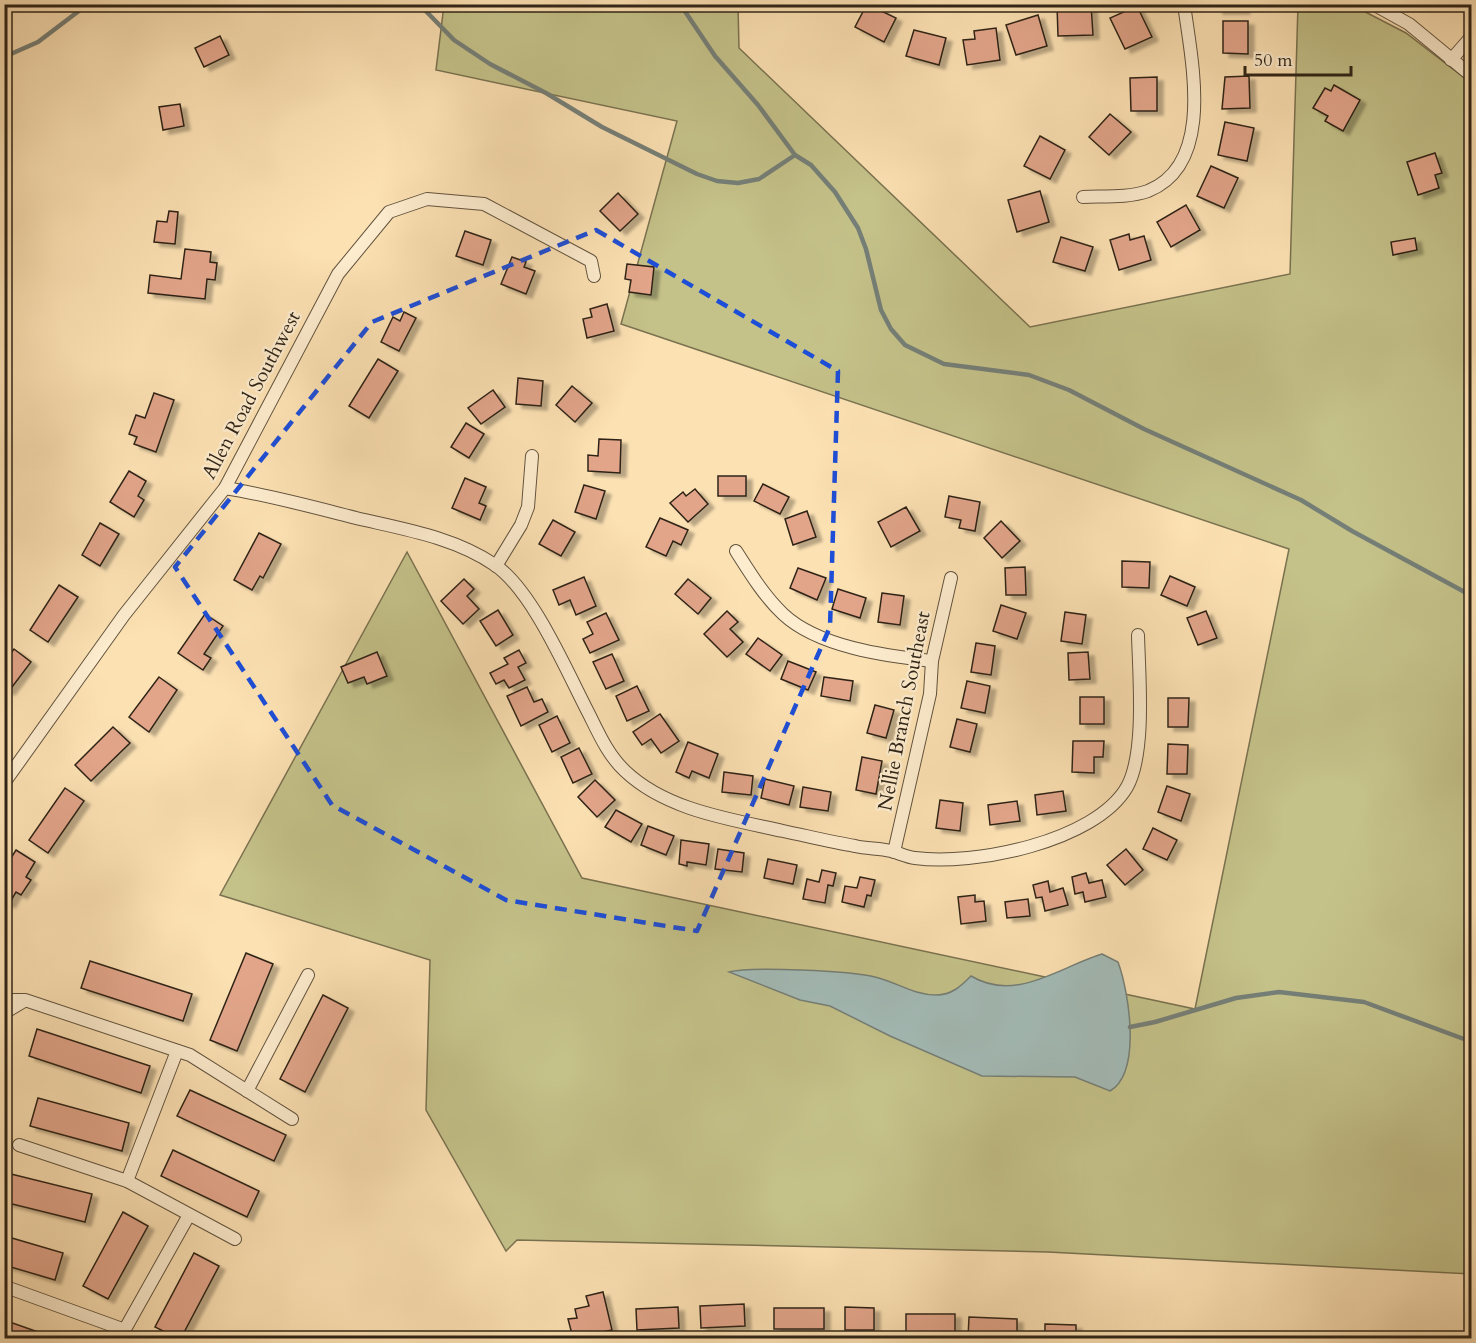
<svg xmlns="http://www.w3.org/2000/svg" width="1476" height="1343" viewBox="0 0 1476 1343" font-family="Cardo,serif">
	<defs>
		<filter id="shadow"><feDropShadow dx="6" dy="4" stdDeviation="1.5" flood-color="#0004"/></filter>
	</defs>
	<rect width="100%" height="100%" fill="#fce1b3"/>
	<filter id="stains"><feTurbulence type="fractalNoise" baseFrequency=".00333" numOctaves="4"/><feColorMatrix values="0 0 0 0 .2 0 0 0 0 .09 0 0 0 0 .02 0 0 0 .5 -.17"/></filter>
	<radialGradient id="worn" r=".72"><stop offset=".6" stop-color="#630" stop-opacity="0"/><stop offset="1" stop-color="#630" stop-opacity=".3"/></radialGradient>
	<path fill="#c4c189" stroke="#7a7250" stroke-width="1.5" d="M444 5H738L739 48 1030 327 1290 274 1298 5H1352L1406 33 1471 83V1274L1048 1252 517 1240 506 1251 426 1110 430 960 220 895 407 552 582 878 1195 1009 1289 549 621 324 677 121 436 70Z"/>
	<path fill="#a3bbb7" stroke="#757f77" stroke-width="1.5" d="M1102 954 1118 962C1129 992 1142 1072 1110 1091L1075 1077 982 1076 890 1036 830 1006 800 1000 729 972C752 966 850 971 875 977 896 982 914 995 936 995 952 995 961 986 971 976 1016 1003 1059 967 1102 954Z"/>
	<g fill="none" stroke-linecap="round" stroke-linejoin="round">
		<g stroke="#757f77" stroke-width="4.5">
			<path d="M419 4 454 40 490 64 546 93 602 127 697 174 717 181 738 183 759 179 795 155"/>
			<path d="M680 4 715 56 758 105 795 155 811 165 835 192 858 228 866 249 881 310 891 329 905 345 944 364 1029 375 1069 390 1144 429 1301 500 1352 531 1472 596"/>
			<path d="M4 57 38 42 88 4"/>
			<path d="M1130 1027 1155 1022 1236 998 1279 992 1364 1002 1472 1042"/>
		</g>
	</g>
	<g fill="#e2a58a" stroke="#2f2417" stroke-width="1.5" filter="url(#shadow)">
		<path d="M867 4 896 18 884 42 855 27Z"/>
		<path d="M1091 4 1093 35 1058 36 1057 5Z"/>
		<rect x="1217" y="4" width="27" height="6"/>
		<path d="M1137 6 1152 37 1125 49 1110 18Z"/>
		<path d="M1038 15 1047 46 1016 55 1006 25Z"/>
		<path d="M1223 21H1248V54L1223 53Z"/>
		<path d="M996 28 1000 60 967 65 963 40 975 39 974 31Z"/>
		<path d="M914 30 946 38 939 65 906 56Z"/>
		<path d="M220 36 229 55 204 67 195 48Z"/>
		<path d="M1249 76 1250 108 1222 109 1225 77Z"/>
		<path d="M1157 77V111H1131L1130 78Z"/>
		<path d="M1334 85 1360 100 1343 131 1325 121 1328 116 1313 108 1325 88 1331 91Z"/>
		<path d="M180 104 184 126 163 130 159 107Z"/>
		<path d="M1110 114 1131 132 1109 155 1089 137Z"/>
		<path d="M1225 122 1254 128 1247 161 1218 155Z"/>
		<path d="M1040 136 1065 150 1050 179 1024 166Z"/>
		<path d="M1435 153 1442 173 1435 175 1439 188 1418 195 1407 162Z"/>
		<path d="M1211 166 1238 178 1224 208 1197 196Z"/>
		<path d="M1040 191 1049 222 1017 232 1008 200Z"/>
		<path d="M618 193 638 214 620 231 600 211Z"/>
		<path d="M1186 205 1200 230 1171 247 1157 222Z"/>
		<path d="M169 211 178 212 175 244 154 242 157 221 167 222Z"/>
		<path d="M465 231 491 240 483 265 456 256Z"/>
		<path d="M1129 234 1130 240 1144 236 1151 260 1119 270 1110 240Z"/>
		<path d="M1061 237 1093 247 1085 271 1053 262Z"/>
		<path d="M1415 238 1417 250 1393 255 1391 242Z"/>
		<path d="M185 249 211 252 210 262 217 263 215 280 207 279 205 299 148 293 150 275 181 279Z"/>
		<path d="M512 257 526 262 524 267 535 271 526 294 501 284Z"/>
		<path d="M627 264 654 267 651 295 629 292 631 280 625 279Z"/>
		<path d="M607 304 614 331 587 338 583 319 592 317 590 309Z"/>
		<path d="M404 312 416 318 399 351 381 342 393 317 400 321Z"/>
		<path d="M378 359 398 371 369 418 349 406Z"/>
		<path d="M518 378 543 381 541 406 516 404Z"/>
		<path d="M572 386 592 403 575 422 556 405Z"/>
		<path d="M493 390 505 407 481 424 468 408Z"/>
		<path d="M154 393 174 400 156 452 134 444 137 437 129 434 136 415 145 418Z"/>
		<path d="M466 423 484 434 469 458 451 447Z"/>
		<path d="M599 439 621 440 620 473 588 471V455L598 456Z"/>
		<path d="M129 471 146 481 138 496 144 500 134 517 110 502Z"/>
		<rect x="718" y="476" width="28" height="20"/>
		<path d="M465 478 486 487 479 503 486 506 480 520 452 508Z"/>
		<path d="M763 484 789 497 780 514 754 501Z"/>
		<path d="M584 485 605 491 596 519 575 512Z"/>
		<path d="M695 489 708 504 688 522 670 503 683 492 686 496Z"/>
		<path d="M949 496 980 502 975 531 959 528 961 520 945 517Z"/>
		<path d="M906 507 920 531 891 547 878 522Z"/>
		<path d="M807 511 816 537 793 545 785 519Z"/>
		<path d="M660 518 688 530 681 545 673 541 666 556 646 547Z"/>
		<path d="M553 520 575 532 561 556 539 544Z"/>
		<path d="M1001 521 1020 541 1002 558 984 538Z"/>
		<path d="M100 523 119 534 100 566 82 555Z"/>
		<path d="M259 533 281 544 263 578 260 576 252 590 234 580Z"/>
		<path d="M1122 561 1150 562 1149 588 1122 587Z"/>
		<path d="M1025 567 1026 595H1006L1005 568Z"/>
		<path d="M798 568 826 578 817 600 790 588Z"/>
		<path d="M1170 576 1195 587 1187 606 1161 595Z"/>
		<path d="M584 577 596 606 576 615 570 600 559 605 553 590Z"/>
		<path d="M464 579 474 589 467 596 479 609 463 624 441 601Z"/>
		<path d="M688 579 711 598 698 614 675 594Z"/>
		<path d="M59 585 78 597 48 642 30 630Z"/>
		<path d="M838 589 866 598 860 618 832 609Z"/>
		<path d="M882 593 904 596 900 625 878 622Z"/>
		<path d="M1001 605 1026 613 1017 639 993 631Z"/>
		<path d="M498 610 513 635 496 646 480 621Z"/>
		<path d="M727 611 738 622 730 629 743 642 727 657 704 634Z"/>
		<path d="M1206 611 1217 638 1198 645 1187 618Z"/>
		<path d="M1065 612 1086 615 1082 644 1061 641Z"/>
		<path d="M606 613 619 640 590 653 583 639 593 634 587 622Z"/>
		<path d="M205 614 223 626 204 654 211 658 203 670 178 653Z"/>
		<path d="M758 638 782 655 770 671 746 654Z"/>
		<path d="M976 643 995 646 991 675 971 672Z"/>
		<path d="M14 649 31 662 9 691 4 688V662Z"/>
		<path d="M519 650 526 663 518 667 525 680 509 688 504 680 496 684 490 673 508 664 504 658Z"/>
		<path d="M377 652 387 676 367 684 364 677 348 683 341 667Z"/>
		<path d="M1088 652 1090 679 1069 680 1068 653Z"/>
		<path d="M612 654 624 681 606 689 593 662Z"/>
		<path d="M788 661 816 672 808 690 781 679Z"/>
		<path d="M159 677 177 690 149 732 129 717Z"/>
		<path d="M824 677 853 681 850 701 821 696Z"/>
		<path d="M967 681 990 686 985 713 961 708Z"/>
		<path d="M637 686 649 711 627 721 616 696Z"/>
		<path d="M527 687 534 702 542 699 548 712 521 726 507 696Z"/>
		<rect x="1080" y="697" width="24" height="27"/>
		<path d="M1168 698H1189L1188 727H1168Z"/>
		<path d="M875 705 894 710 886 738 867 733Z"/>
		<path d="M660 714 679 741 661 753 651 739 642 745 633 732Z"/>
		<path d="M557 716 570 743 552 752 539 725Z"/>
		<path d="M957 719 977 724 970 752 950 747Z"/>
		<path d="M113 727 130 743 91 781 75 765Z"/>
		<path d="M1073 741H1104L1103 757H1094V773L1072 772Z"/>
		<path d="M688 742 718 754 709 778 692 771 689 778 676 772Z"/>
		<path d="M1168 744 1188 745 1187 774H1167Z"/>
		<path d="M579 748 592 774 573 783 561 757Z"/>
		<path d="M862 757 882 761 876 794 856 790Z"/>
		<path d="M724 772 753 776 751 795 722 792Z"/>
		<path d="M765 779 794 786 789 805 761 798Z"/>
		<path d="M595 780 615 800 597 817 578 797Z"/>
		<path d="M1167 786 1190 794 1181 821 1158 812Z"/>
		<path d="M803 787 831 792 828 811 800 807Z"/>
		<path d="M65 788 84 801 48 853 29 840Z"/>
		<path d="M1063 791 1066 811 1037 815 1035 795Z"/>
		<path d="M940 800 963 803 960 831 936 828Z"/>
		<path d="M1017 801 1020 821 990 825 988 805Z"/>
		<path d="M616 810 642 824 631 842 605 827Z"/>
		<path d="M648 826 674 836 666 855 641 845Z"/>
		<path d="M1153 828 1177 840 1167 860 1143 849Z"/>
		<path d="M681 840 709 844 706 865 687 862V866L679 864Z"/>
		<path d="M718 849 744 853 742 872 715 869Z"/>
		<path d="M1126 849 1143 870 1125 885 1107 865Z"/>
		<path d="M16 850 35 862 26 877 31 880 21 895 16 892 9 904 4 901V869Z"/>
		<path d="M768 859 797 865 793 884 764 878Z"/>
		<path d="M822 870 836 873 833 886 828 885 825 903 803 899 807 879 819 882Z"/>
		<path d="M1086 873 1089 883 1102 880 1106 897 1085 902 1083 892 1075 894 1072 877Z"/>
		<path d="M860 877 875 880 871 896 867 895 864 907 842 902 845 886 857 888Z"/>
		<path d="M1048 881 1050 892 1063 888 1068 905 1045 911 1042 897 1036 898 1033 885Z"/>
		<path d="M975 895V902L984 901 986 921 961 924 958 897Z"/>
		<path d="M1028 899 1030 916 1007 918 1005 902Z"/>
		<path d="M246 953 273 964 237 1051 210 1040Z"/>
		<path d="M90 961 192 994 183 1021 81 988Z"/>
		<path d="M323 995 348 1008 305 1092 280 1079Z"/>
		<path d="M37 1029 150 1066 141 1093 29 1056Z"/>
		<path d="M190 1090 286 1135 274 1161 177 1116Z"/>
		<path d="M38 1098 129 1123 122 1151 30 1126Z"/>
		<path d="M173 1150 259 1191 247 1217 161 1176Z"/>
		<path d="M11 1174 92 1194 85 1222 4 1202Z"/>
		<path d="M123 1212 148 1226 108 1299 83 1286Z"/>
		<path d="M5 1236 63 1253 55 1280 4 1265Z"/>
		<path d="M194 1253 219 1266 181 1338H177L155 1327Z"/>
		<path d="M603 1292 612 1330 573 1338 568 1319 577 1318 575 1309 589 1306 586 1296Z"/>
		<path d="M744 1304 745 1326 701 1328 700 1306Z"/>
		<path d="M678 1307 679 1328 637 1330 636 1309Z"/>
		<path d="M845 1307 874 1308V1330H845Z"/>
		<rect x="774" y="1308" width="50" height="21"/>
		<rect x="906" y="1314" width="49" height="21"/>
		<path d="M969 1317 1017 1319V1338H968Z"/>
		<path d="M4 1320 55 1338H4Z"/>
		<path d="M1045 1324 1076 1325V1338H1045Z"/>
	</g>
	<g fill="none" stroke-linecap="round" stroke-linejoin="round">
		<g stroke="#62533e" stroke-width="14">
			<g id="minor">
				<path d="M940 4H963"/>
				<path d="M1373 4 1409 24 1472 76"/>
				<path d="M1451 60 1472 36"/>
				<path d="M1083 197C1103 196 1128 198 1148 191 1216 164 1191 59 1184 4"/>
				<path d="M225 488C269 495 313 507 356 518 403 529 454 537 495 565 533 591 567 672 589 714 599 734 608 755 625 771 666 810 729 819 783 831 807 836 831 842 855 846 867 849 879 848 891 851 899 853 907 857 915 858 973 866 1095 842 1127 787 1146 753 1139 675 1138 635"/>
				<path d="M736 551C750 573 764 596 783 614 818 647 886 656 932 661"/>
				<path d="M496 566 521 525 528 507 532 456"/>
				<path d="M4 783 124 615 225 488 338 274 389 212 427 199 484 204 591 261 594 276"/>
				<path d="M894 852 930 694 932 661 951 578"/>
				<path d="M4 1000H25L190 1055 292 1119"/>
				<path d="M4 1013 24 1001"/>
				<path d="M247 1091 308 975"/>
				<path d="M19 1145 127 1181 235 1239"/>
				<path d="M127 1181 177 1051"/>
				<path d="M6 1287 125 1330"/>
				<path d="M120 1338 189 1215"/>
			</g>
		</g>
		<use href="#minor" stroke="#fdecce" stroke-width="12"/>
	</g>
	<path fill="none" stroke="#1d4ed8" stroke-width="4.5" stroke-dasharray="12 8" stroke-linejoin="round" d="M596 230 838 371 830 627 697 931 506 900 332 805 175 567 372 322Z"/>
	<g text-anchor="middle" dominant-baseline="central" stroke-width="4.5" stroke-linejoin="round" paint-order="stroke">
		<g font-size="20" fill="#2f2417" stroke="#fdecce">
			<text transform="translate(251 395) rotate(-62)">Allen Road Southwest</text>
			<text transform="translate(904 711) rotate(-79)">Nellie Branch Southeast</text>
		</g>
	</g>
	<rect width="1476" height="1343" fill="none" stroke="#fce1b3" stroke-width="24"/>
	<rect x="6" y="6" width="1464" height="1331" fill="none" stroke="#2f2417" stroke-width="3"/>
	<rect x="12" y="12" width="1452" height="1319" fill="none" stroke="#2f2417" stroke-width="1.5"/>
	<path d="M1245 66v9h106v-9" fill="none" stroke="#2f2417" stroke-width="3"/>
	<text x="1254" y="66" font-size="18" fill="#2f2417" stroke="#fdecce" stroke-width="4.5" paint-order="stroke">50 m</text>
	<rect width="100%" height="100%" filter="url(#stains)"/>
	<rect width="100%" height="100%" fill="url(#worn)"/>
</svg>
